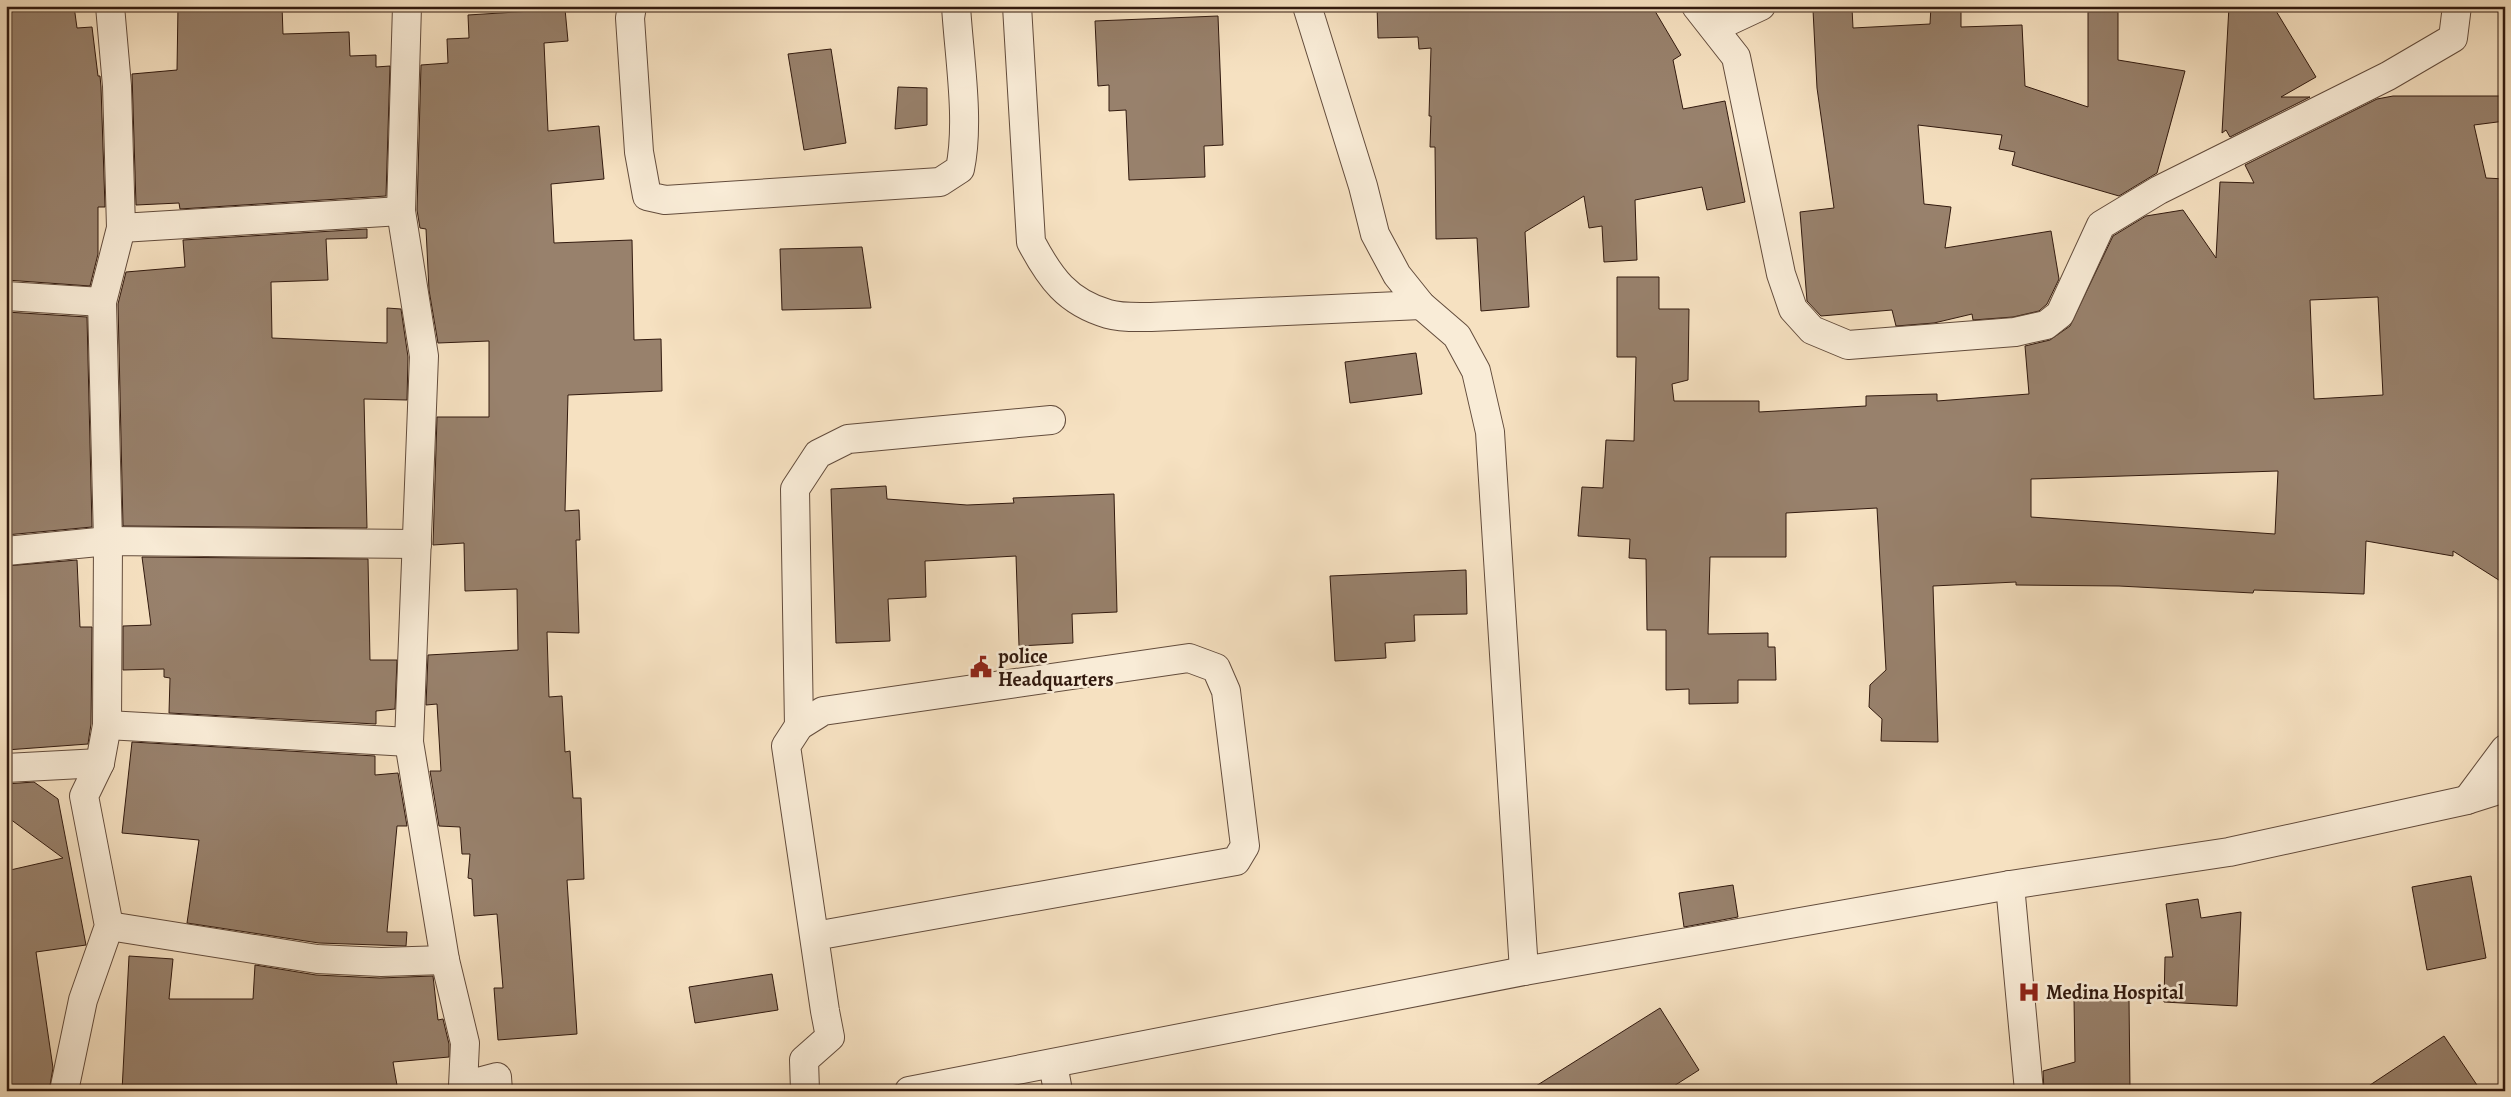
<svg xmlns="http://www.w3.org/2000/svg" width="2511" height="1097" viewBox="0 0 2511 1097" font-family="Alegreya,serif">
	<rect width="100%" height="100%" fill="#f6e1c1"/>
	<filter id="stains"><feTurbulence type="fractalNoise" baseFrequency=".004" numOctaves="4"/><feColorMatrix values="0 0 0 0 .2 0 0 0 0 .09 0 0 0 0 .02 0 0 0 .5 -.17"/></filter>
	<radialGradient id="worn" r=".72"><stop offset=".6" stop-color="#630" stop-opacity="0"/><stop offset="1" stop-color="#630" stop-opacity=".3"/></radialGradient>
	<g fill="#98816c" stroke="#321a0f" fill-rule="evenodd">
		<path d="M6 6H74L77 28 92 27 98 76H100L101 87 105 207H98V254L90 286 6 280Z"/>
		<path d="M178 6H282L283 34 349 32 350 56 376 55V67L390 66 386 196 180 209 179 203 136 205 132 74 177 70Z"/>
		<path d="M1377 6H1652L1681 55 1673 60 1683 109 1725 101 1745 202 1707 210 1702 187 1635 200 1637 260 1604 262 1602 226 1589 228 1584 196 1525 232 1529 307 1481 311 1477 238 1436 239 1435 147H1430L1431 116H1429L1431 48 1419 49 1418 37 1378 38Z"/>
		<path d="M1931 6H1961V27L2022 25 2025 86 2088 107V12H2118V60L2185 71 2157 173 2119 196 2012 165 2015 152 1999 149 2002 135 1918 125 1924 204 1951 207 1945 248 2051 231 2059 279 2047 304 2039 311 2013 317 1973 320 1972 314 1934 323 1896 326 1892 310 1821 316 1807 301 1800 212 1834 208 1817 88 1813 10 1852 8 1853 28 1930 24Z"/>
		<path d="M2229 6H2273L2316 77 2281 97H2310L2230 137 2226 130 2222 133Z"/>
		<path d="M565 9 568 41 544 43 548 131 599 126 604 179 551 184 554 243 632 240 634 340 661 339 662 391 568 395 565 511 579 510 580 540H576L579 633 547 632 549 697 562 696 565 752 570 751 573 798H581L584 879 567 880 577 1034 498 1040 494 988H503L497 914 474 916 472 879 468 878 470 854H462L460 827 439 826 430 771H441L437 704 426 705 428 655 518 650 517 589 465 591 464 543 433 545 437 417H489V341L438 343 429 290 426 229 420 228 417 210 421 65 448 63 447 39 469 38 468 15Z"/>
		<path d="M1218 16 1223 145 1204 146 1205 177 1129 180 1126 110 1109 111V85L1098 86 1095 21Z"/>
		<path d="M831 49 846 143 804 150 788 54Z"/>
		<path d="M898 87 927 88V125L895 129Z"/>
		<path d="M2393 96H2505V121L2474 125 2486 178 2505 179V584L2453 551V556L2366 541 2364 594 2254 590 2253 593 2119 586 2016 585V582L1933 586 1938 742 1881 741 1882 719 1869 707 1870 685 1886 670 1877 508 1786 513V557H1710L1708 634 1768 633V647H1775L1776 680H1738V703L1689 704V689L1666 690V630H1647L1646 559 1629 558 1630 539 1578 536 1582 487 1603 488 1606 440 1634 441 1636 357H1617V277H1659V309H1689L1688 380 1672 384 1674 401H1759V412L1866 406V396L1937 394V401L2029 394 2025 346 2050 340 2070 326 2113 236 2146 216 2183 210 2216 258 2220 182 2254 183 2245 165 2377 99ZM2378 297 2383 395 2314 399 2310 300ZM2278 471 2275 534 2031 517V479Z"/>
		<path d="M367 229V238L326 239 328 280 271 282 272 338 387 343V308L401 309 408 357 407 400 364 399 367 528 123 526 118 304 126 272 185 267 183 240Z"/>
		<path d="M862 247 871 308 782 310 780 249Z"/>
		<path d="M6 312 87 317 92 527 6 535Z"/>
		<path d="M1416 353 1422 394 1350 403 1345 362Z"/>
		<path d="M886 486 887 499 967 505 1014 503 1013 498 1114 494 1117 612 1072 614 1073 643 1019 646 1016 556 925 561 926 597 888 599 890 641 836 643 831 489Z"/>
		<path d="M142 557 368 559 370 660H397L395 709 376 711V724L169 713 170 678 164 677V669L123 670V626L151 625Z"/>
		<path d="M77 560 80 627H92L91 724 88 744 6 750V566Z"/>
		<path d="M1466 570 1467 614 1414 615 1415 641 1385 643 1386 658 1335 661 1330 576Z"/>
		<path d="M132 742 375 756V775L398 773 407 826H397L387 932H407L406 946 319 943 187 923 199 840 122 833Z"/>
		<path d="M34 782 58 799 86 945 36 952 53 1068 49 1091H11L6 1056V871L63 858 6 816V784Z"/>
		<path d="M2471 876 2486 958 2427 970 2412 887Z"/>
		<path d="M1733 885 1738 917 1684 927 1679 893Z"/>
		<path d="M2198 899 2201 918 2241 912 2237 1006 2164 1002 2165 957H2173L2166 904Z"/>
		<path d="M129 956 173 959 169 999H253L255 965 316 975 380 978 433 976 438 1020 443 1019 449 1044V1057L393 1062 398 1091H122Z"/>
		<path d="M772 974 778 1010 695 1023 689 987Z"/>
		<path d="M2129 998 2130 1091H2044L2043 1071 2075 1062 2074 999Z"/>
		<path d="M1660 1008 1699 1070 1666 1091H1528Z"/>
		<path d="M2444 1036 2481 1091H2361Z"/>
	</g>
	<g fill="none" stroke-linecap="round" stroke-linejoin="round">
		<g stroke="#634c3c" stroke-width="30">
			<g id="minor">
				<path d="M407 6 401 211 424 356 409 742 445 960 465 1043 463 1086 497 1077 498 1091"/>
				<path d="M632 6 630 18 639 152 647 196 665 200 940 182 960 169C970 121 959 56 956 6"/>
				<path d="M1017 6 1031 242C1050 278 1067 302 1108 314 1121 318 1138 317 1151 317L1421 305"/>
				<path d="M1307 6 1363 186 1375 234 1397 275 1421 305 1457 336 1476 371 1490 432 1524 971"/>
				<path d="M1696 6 1736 57 1781 274 1793 309 1812 330 1848 345 2015 332 2046 325 2060 314 2101 225 2159 190 2388 76 2453 38 2457 6"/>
				<path d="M1714 28 1761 6"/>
				<path d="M121 228 401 211"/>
				<path d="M6 296 102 302"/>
				<path d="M6 551 108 541 417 544"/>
				<path d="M107 725 409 742"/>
				<path d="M799 726 795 489 818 454 848 439 1051 420"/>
				<path d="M6 768 100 763"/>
				<path d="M2467 800 2505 749"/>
				<path d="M2010 885 2029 1091"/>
				<path d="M109 926 317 959 381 962 445 960"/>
				<path d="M1053 1064 1058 1091"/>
				<path d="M64 1091 83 1000 109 926 84 796 100 763 107 725 108 541 102 302 121 228 117 86 110 6"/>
				<path d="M805 1091 804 1060 830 1037 825 1011 786 746 799 726 823 711 1189 658 1216 668 1226 691 1245 846 1236 861 815 936"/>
				<path d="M909 1091 1524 971 2010 885 2229 852 2467 800 2505 788"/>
			</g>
		</g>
		<use href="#minor" stroke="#f9ecd7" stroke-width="28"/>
	</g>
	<defs>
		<g id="civic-bare" transform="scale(1.725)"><path d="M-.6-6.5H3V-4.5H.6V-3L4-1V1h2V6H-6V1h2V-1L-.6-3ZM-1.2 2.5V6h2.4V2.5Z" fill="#8f2418" stroke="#f9ecd7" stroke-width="2.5" paint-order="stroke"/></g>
		<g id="hospital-bare" transform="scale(1.725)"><path d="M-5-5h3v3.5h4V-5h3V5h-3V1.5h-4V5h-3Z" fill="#8f2418" stroke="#f9ecd7" stroke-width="2.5" paint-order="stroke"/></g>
	</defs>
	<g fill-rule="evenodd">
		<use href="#civic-bare" x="981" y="667"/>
		<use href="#hospital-bare" x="2029" y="992"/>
	</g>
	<g text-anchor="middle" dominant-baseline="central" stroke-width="5" stroke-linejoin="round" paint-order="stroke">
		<g font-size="20" font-weight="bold" fill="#321a0f" stroke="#f9ecd7" text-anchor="start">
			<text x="998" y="656">police<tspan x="998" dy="23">Headquarters</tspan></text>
			<text x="2046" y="992">Medina Hospital</text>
		</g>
	</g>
	<rect width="2511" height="1097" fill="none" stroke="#f6e1c1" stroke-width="25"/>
	<rect x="8" y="8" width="2496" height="1082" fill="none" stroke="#321a0f" stroke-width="2.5"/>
	<rect x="12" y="12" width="2486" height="1072" fill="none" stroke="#321a0f"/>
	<rect width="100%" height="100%" filter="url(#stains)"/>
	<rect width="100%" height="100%" fill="url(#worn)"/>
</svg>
